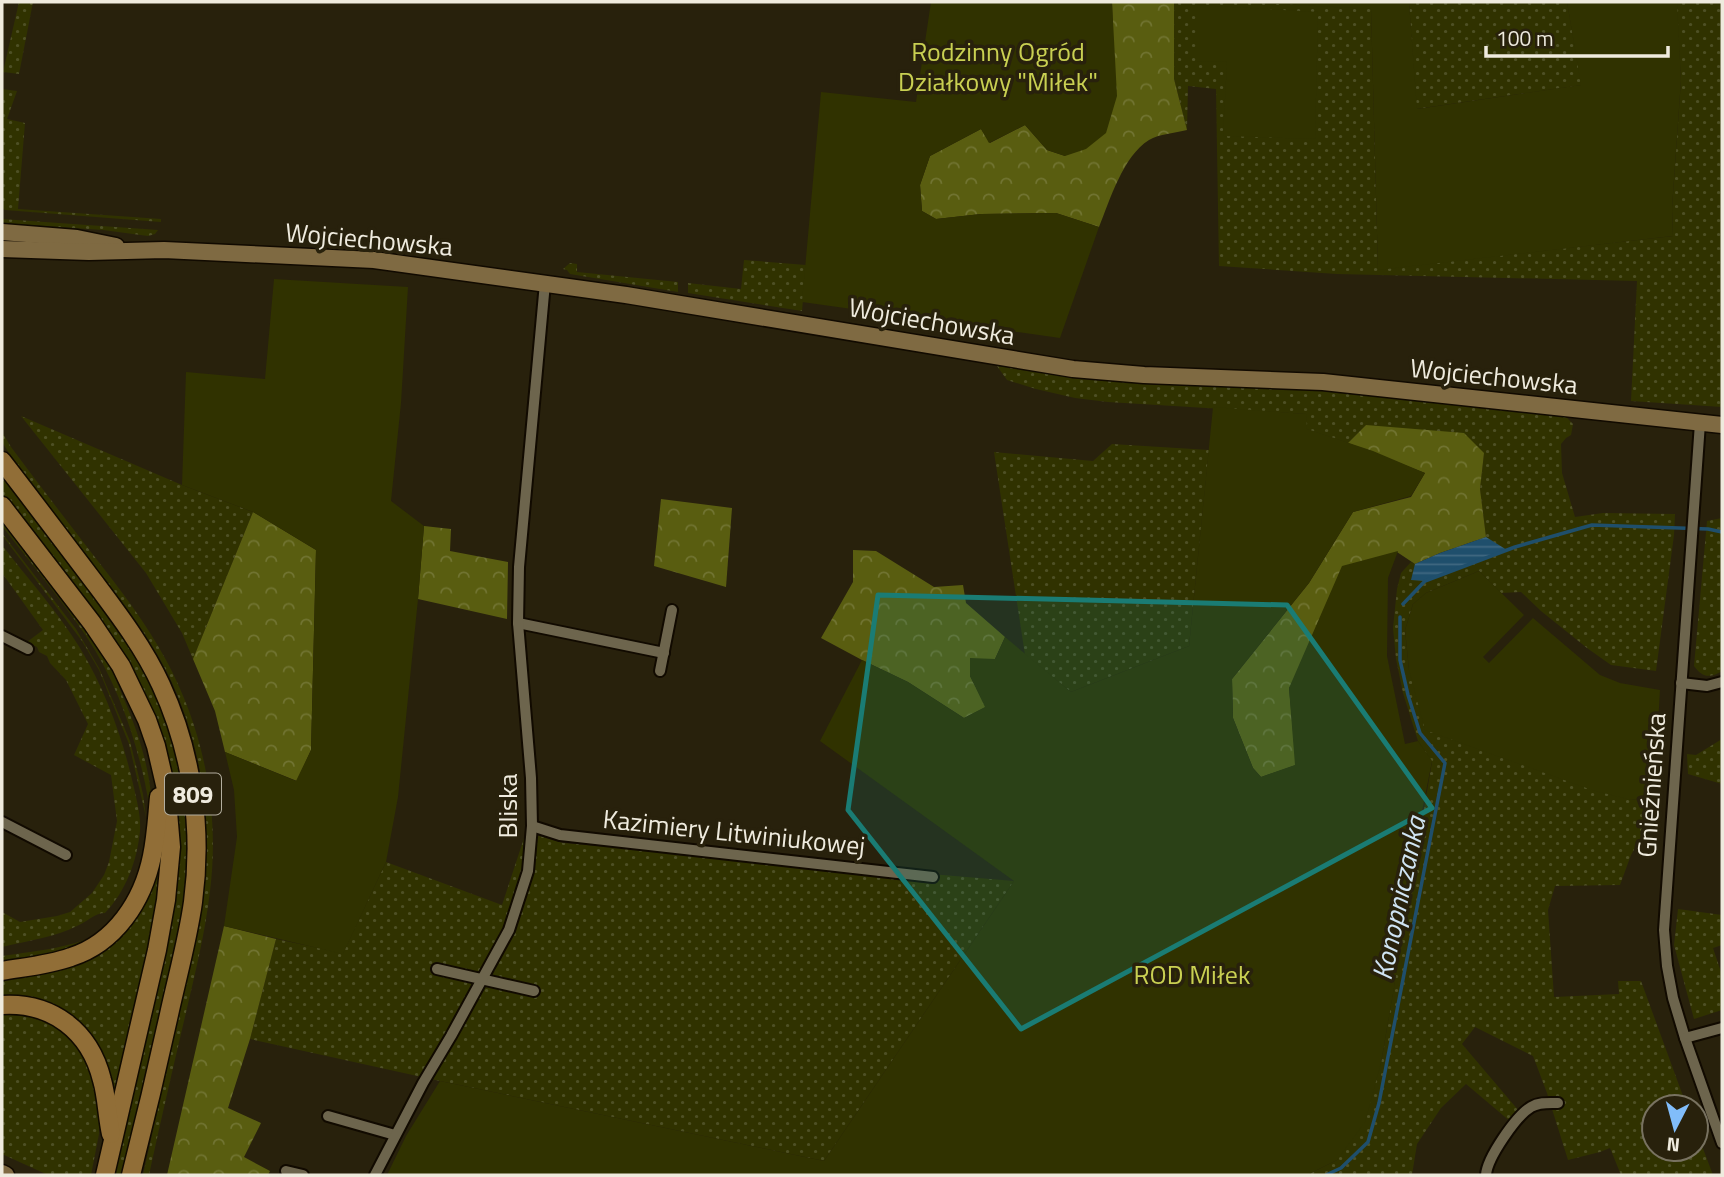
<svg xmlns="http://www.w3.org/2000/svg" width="1724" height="1177" viewBox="0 0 1724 1177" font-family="'Titillium Web',sans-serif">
	<defs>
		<pattern id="grass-dots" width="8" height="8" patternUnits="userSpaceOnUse" patternTransform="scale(1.75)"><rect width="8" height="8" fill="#303200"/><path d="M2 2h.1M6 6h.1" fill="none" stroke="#4e5025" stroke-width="1.8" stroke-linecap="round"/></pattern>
		<pattern id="forest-crowns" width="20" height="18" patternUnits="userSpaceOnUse" patternTransform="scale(1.75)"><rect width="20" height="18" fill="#595d10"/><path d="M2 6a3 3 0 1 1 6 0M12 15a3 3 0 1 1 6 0" fill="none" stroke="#717432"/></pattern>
		<pattern id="water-rules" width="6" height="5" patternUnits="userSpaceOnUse" patternTransform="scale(1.75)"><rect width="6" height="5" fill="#1f4f6c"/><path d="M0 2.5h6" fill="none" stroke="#406881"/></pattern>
	</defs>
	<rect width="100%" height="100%" fill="#28210c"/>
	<g fill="url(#grass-dots)">
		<path d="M19 2H33L19 74 3 72Z"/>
		<path d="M1174 2H1242L1371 8 1378 269 1673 236 1672 208 1681 80 1676 2H1722V407L1631 401 1637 281 1337 274 1219 266 1216 89 1188 86 1187 130 1174 79Z"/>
		<path d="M1409 2H1567L1582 85 1416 109Z"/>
		<path d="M2 89 17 91 7 119 25 123 18 209 161 219V222L5 210 2 208Z"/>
		<path d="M2 219 158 230 155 234 148 236 103 230 2 223Z"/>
		<path d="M744 260 806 265 802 311 688 293V283L741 289Z"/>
		<path d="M570 263 577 264V272L678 282V292L570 274 567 270 563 269Z"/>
		<path d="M997 366 1086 378 1192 385 1319 390 1565 416 1573 424 1571 435 1566 438 1561 444 1562 473 1575 517 1603 513 1675 514 1674 535 1656 671 1611 665 1587 648 1541 611 1521 592 1501 593 1479 571 1426 593 1413 604 1405 630 1409 670 1631 800 1654 796 1653 815 1631 855 1620 885 1555 886 1548 910 1554 997 1619 994 1618 981H1641L1687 1107H1654V1149H1696V1130L1713 1175H1621L1610 1148 1600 1152 1568 1160 1547 1093 1533 1056 1475 1027 1462 1044 1519 1111 1511 1122 1466 1084 1441 1108 1417 1144 1412 1175H1307L1337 1160 1381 1063 1432 762 1418 741 1403 693 1396 659 1393 628 1397 589 1401 573 1411 562 1415 564 1486 537 1480 489 1484 453 1366 425 1348 443 1306 429 1305 414 1108 402 1075 398 1036 389 1007 380Z"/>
		<path d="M21 416 182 485 253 512 193 659 182 633 146 573Z"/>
		<path d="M2 432 11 447C38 483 66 520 94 556 120 589 146 623 166 660 204 730 220 812 210 891 205 935 194 978 184 1021 172 1072 160 1124 149 1175H143L200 923C213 836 207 754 168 674 146 630 114 591 84 552 58 518 32 484 7 450L2 442Z"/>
		<path d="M1112 444 1209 450 1189 646 1071 692 1025 655 994 452 1093 461Z"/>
		<path d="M2 477C34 520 67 562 99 605 116 630 135 654 149 681 187 757 193 843 180 926L122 1175H113L170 923 163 746 19 516 2 494Z"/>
		<path d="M2 517C21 542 41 567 60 593 70 605 80 617 89 631 103 651 114 674 123 697 148 754 164 817 141 877 131 903 114 929 89 943 63 957 31 959 2 964V956C28 952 72 948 95 935 120 920 137 889 144 862 148 847 151 830 150 814 149 804 147 793 145 783 134 732 115 679 86 636 60 598 30 562 2 526Z"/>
		<path d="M1722 518V671C1709 679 1702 677 1694 666L1707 521Z"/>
		<path d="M2 533 76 629 99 668 130 741 143 794 146 817 129 744 99 670 82 641 2 535Z"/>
		<path d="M2 545C28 579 58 612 80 648 106 691 123 739 134 788 137 802 141 816 140 831 137 861 126 891 105 913 95 913 88 921 79 925 56 937 27 941 2 947V912L20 922 57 916 70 912 92 893 104 875 109 862 117 821 111 775 74 755 88 724 66 680 50 663 47 656 39 652 37 647 27 642 43 630 2 573Z"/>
		<path d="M1722 739V784L1688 774 1687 754 1696 755Z"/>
		<path d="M526 832 563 843 1014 881 824 1161 440 1081 250 1039 276 939 343 953 386 862 502 905Z"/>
		<path d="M162 851 159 904 115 1103 96 1045 2 998V978L98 953 113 944 133 921 145 902 150 890Z"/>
		<path d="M1678 909 1722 915V945L1713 948 1722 975V1010L1694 1019 1674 945Z"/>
		<path d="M2 1012 33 1014 64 1030 87 1056 100 1108 99 1134 91 1175H48L2 1154Z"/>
	</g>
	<g fill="url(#forest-crowns)">
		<path d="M1112 2H1174V79L1187 130C1175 133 1159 134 1149 140 1123 156 1110 200 1099 227L1056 213 981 214 936 219 922 211 920 185 930 156 981 129 990 143 1025 125 1047 150 1065 156 1113 43Z"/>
		<path d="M1366 425 1464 433 1484 453 1480 489 1486 537 1440 553 1415 564 1397 552 1289 688 1296 765 1261 777 1253 768 1233 718 1232 679 1309 583 1353 512 1411 497 1425 473 1348 443Z"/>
		<path d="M661 499 732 508 726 587 654 566Z"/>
		<path d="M253 512 316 550 311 750 297 781 225 752 215 711 193 659Z"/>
		<path d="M424 526 451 529 450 551 508 562 507 619 418 599Z"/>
		<path d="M853 550 876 551 934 587 963 585 966 603 1005 637 995 659 970 676 986 707 964 718 908 682 862 660 821 638 853 582Z"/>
		<path d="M224 926 276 939 250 1039 228 1108 261 1123 244 1157 270 1171 268 1175H167Z"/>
	</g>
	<g fill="#303200">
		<path d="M931 2H1112L1117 96 1106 133 1086 149 1065 156 1047 150 1025 125 989 143 981 129 930 156 920 185 922 211 936 219 981 214 1056 213 1099 227 1060 338 802 302 821 92 916 102Z"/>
		<path d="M1242 2H1409L1417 109 1581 85 1567 2H1677L1681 80 1672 208 1673 236 1378 270 1371 9Z"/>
		<path d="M1197 5 1318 12 1315 139 1223 136 1227 62 1197 61Z"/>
		<path d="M274 279 408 287 401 403 391 501 424 526 418 599 398 797 386 862 343 954 224 926 237 837 234 790 225 752 296 781 311 750 316 550 253 512 182 485 186 372 265 379Z"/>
		<path d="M1213 407 1306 414 1307 429 1373 451 1425 473 1411 496 1353 512 1309 583 1232 679 1233 718 1253 768 1261 777 1295 765 1289 688 1342 566 1398 551 1388 578 1387 656 1405 744 1418 741 1432 761 1416 842 1394 988 1381 1063 1365 1122 1337 1160 1307 1175H387L406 1136 440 1081 824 1161 1014 881 820 741 862 660 908 682 964 718 985 707 970 676V658L995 659 1005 637 1071 692 1189 646Z"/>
		<path d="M1479 571 1524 615 1483 657 1489 663 1533 618 1600 675 1620 683 1660 690 1654 796 1631 800 1592 790 1425 730 1409 670 1405 630 1413 604 1426 593Z"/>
	</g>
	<path fill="url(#water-rules)" d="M1486 537 1507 550 1425 581 1411 580 1415 564 1440 553Z"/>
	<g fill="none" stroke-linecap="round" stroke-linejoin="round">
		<g stroke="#1f4f6c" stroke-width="3.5">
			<path d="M1403 604 1425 581 1515 547 1592 525 1708 529 1722 532"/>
			<path d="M1326 1175 1341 1168 1368 1142 1379 1103 1445 763 1420 733 1408 695 1400 660V617"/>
		</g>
		<g stroke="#110a00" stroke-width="14">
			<g id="street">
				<path d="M1700 423 1664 930 1667 966 1673 998 1685 1038 1722 1143"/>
				<path d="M518 623 664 653"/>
				<path d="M2 636 28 649"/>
				<path d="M660 671 672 610"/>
				<path d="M1681 683 1707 686 1722 682"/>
				<path d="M2 822 66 855"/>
				<path d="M532 826 560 835 933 877"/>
				<path d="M437 969 534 991"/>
				<path d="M1685 1038 1722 1028"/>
				<path d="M328 1116 395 1135"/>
				<path d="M286 1171 303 1175"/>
				<path d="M375 1175 423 1083 451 1036 509 930 528 871 532 826 531 778 518 623 519 567 545 283"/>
				<path d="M1486 1175C1487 1158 1516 1116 1531 1107 1539 1102 1549 1103 1558 1103"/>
			</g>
		</g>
		<g stroke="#110a00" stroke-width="19">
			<g id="secondary">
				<path d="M2 232 77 238 116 246"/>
				<path d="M2 249 89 252 164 250 374 260 626 295 1073 369 1144 375 1323 382 1722 425"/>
				<path d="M2 1173 6 1175"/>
			</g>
		</g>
		<g stroke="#110a00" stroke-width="21">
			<g id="primary">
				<path d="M2 461C33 501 64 542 95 583 119 615 144 648 161 685 192 752 203 828 193 902 188 938 178 974 170 1010 158 1065 145 1120 131 1175"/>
				<path d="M2 506 92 623 121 666 147 720 156 746 166 789 171 847 166 900 157 950 105 1175"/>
				<path d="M2 971C25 967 49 965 71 957 115 943 143 901 152 856 156 837 157 817 159 797"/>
				<path d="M2 1005C52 1002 90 1031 102 1080 107 1097 107 1116 111 1134"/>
			</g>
		</g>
		<use href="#street" stroke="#6d654d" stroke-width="10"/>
		<use href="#secondary" stroke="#7f6a42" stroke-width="16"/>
		<use href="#primary" stroke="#916e37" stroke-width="18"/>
	</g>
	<path fill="#1a7c74" fill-opacity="0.2" stroke="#1a7c74" stroke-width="5" stroke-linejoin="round" d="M878 595 1287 605 1432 808 1021 1029 848 810Z"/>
	<g text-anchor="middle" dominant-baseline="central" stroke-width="7" stroke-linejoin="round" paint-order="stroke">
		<rect fill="#28210c" stroke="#b3ae9f" stroke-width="2" x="165" y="773.5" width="56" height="41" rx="5"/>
		<g font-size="24" font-weight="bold" fill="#efebde">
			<text x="193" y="794">809</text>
		</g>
		<g font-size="26" fill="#c9d052" stroke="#28210c">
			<text x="998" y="51">Rodzinny Ogród<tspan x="998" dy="30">Działkowy "Miłek"</tspan></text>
			<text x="1192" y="974">ROD Miłek</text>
		</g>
		<g font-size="26" fill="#efebde" stroke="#28210c">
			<text transform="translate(369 239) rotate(5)">Wojciechowska</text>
			<text transform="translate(932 321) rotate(10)">Wojciechowska</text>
			<text transform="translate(1494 376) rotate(6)">Wojciechowska</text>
			<text transform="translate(1651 785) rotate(-86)">Gnieźnieńska</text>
			<text transform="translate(507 806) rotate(-90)">Bliska</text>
			<text transform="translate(734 832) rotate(6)">Kazimiery Litwiniukowej</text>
		</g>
		<g font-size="28" font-style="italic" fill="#d0e4f3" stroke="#28210c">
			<text transform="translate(1398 898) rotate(-78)">Konopniczanka</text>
		</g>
	</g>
	<rect width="1724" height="1177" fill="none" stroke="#efebde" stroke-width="7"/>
	<g transform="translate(1675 1128) rotate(186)"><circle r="33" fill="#28210c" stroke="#787260" stroke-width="2"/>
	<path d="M0-5L12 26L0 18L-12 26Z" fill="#81bdfa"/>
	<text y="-10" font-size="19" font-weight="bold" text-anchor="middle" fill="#efebde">N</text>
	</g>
	<path d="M1486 46v10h182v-10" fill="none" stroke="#efebde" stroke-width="3.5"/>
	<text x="1496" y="46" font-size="21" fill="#efebde" stroke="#28210c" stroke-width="5" paint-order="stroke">100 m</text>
</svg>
